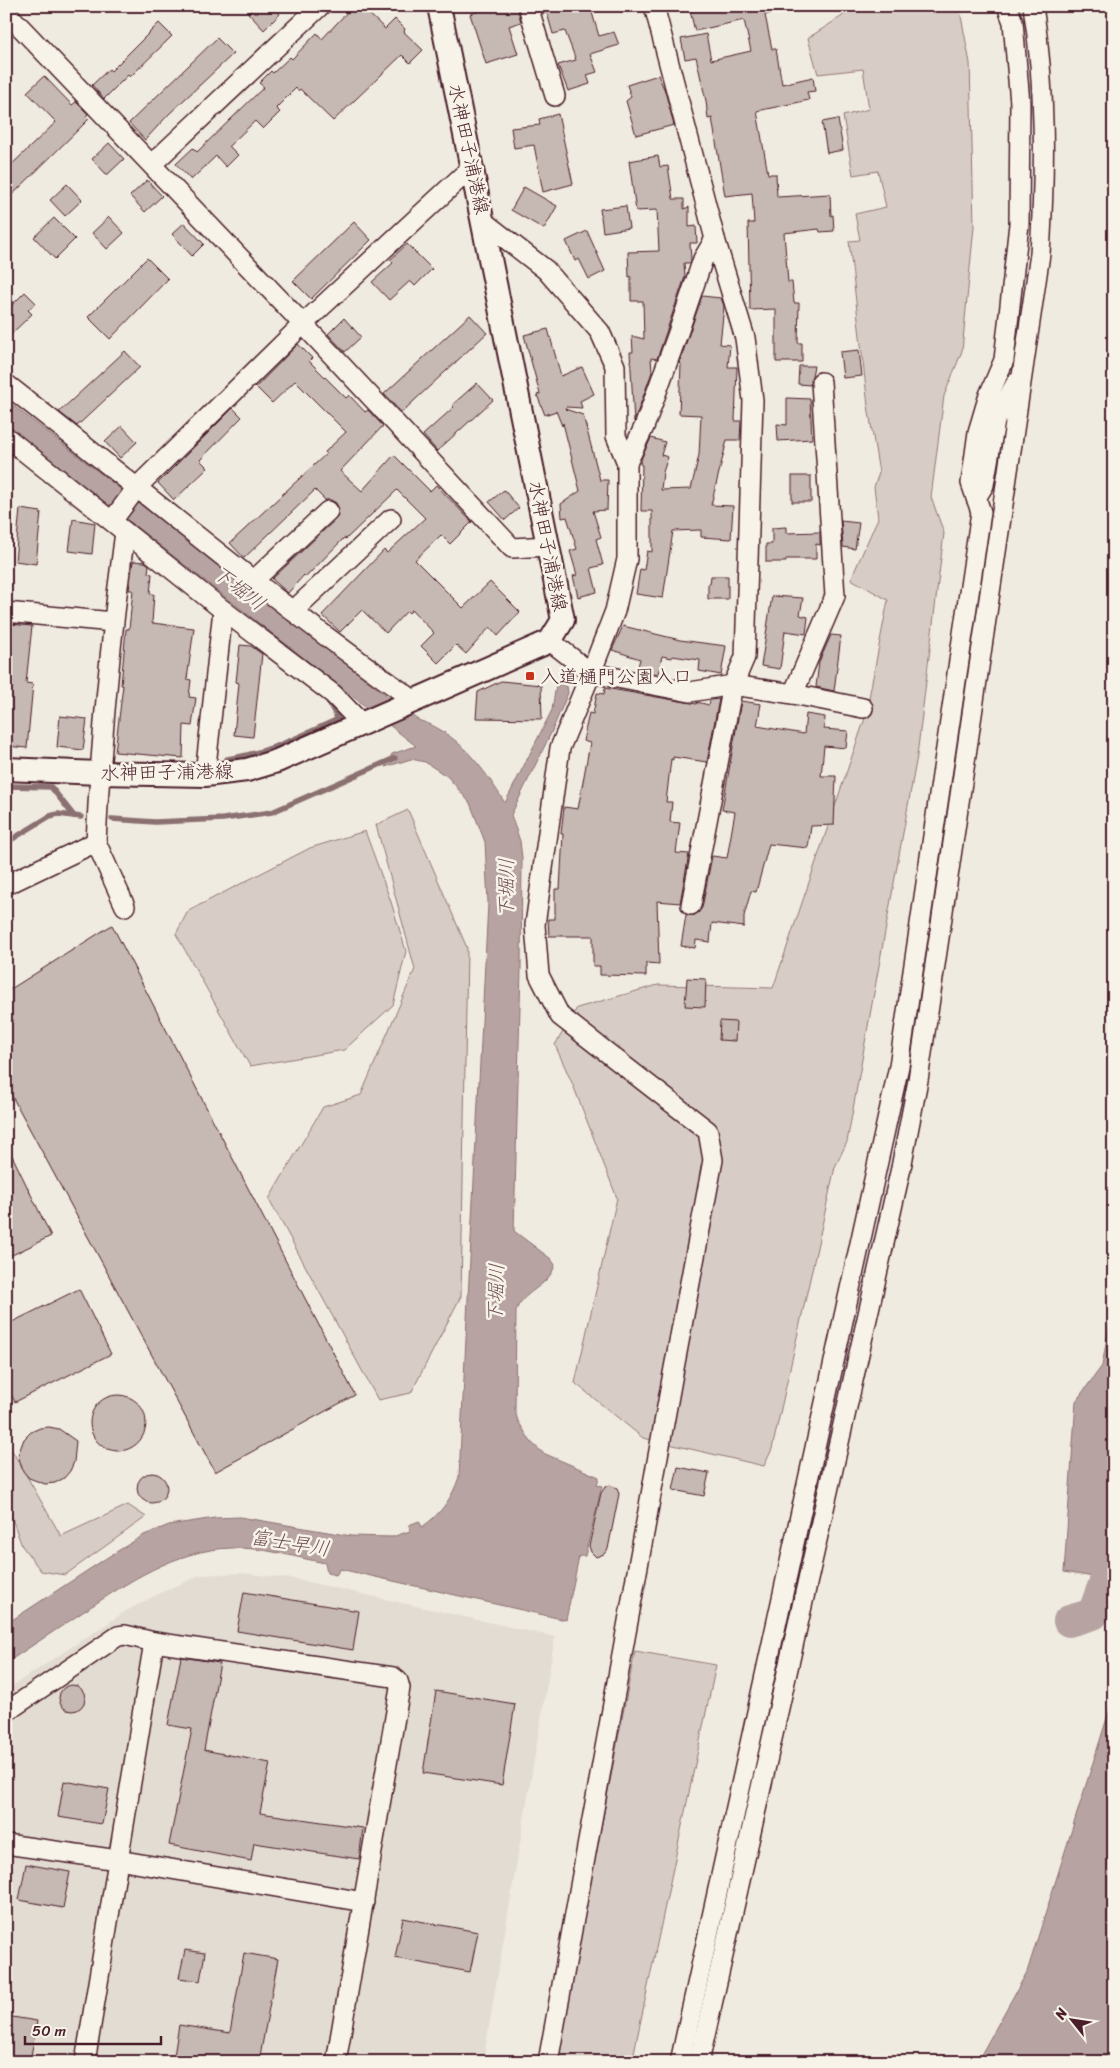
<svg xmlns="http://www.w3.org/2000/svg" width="1120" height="2068" viewBox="0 0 1120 2068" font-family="Sriracha,'Klee One',sans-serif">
	<rect width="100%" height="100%" fill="#f0ebe0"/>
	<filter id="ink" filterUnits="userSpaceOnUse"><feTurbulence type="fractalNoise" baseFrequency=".02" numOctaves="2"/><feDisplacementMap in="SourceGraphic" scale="10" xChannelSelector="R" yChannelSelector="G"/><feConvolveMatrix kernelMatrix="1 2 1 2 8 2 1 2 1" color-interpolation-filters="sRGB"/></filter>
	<g filter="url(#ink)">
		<path fill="#e3dcd2" d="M241 1573 295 1579 555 1637 483 2062H6V1690L126 1611 160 1593 200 1575Z"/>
		<g fill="#d8cdc6" stroke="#917678">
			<path d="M854 6H959L970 63 974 226 962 351 944 396 931 497 944 533 917 756 847 1142 835 1167 772 1449 764 1466 643 1438 575 1383 617 1198 573 1085 555 1045 577 1008 658 985 773 988 865 718 888 600 851 579 878 518 874 487 879 473 868 406 849 241 860 240 855 214 886 207 878 171 853 175 843 116 869 109 863 69 818 74 808 38 841 17Z"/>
			<path d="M408 810 467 948 461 1296 411 1393 378 1400 269 1199 323 1107 361 1095 415 969 376 825Z"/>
			<path d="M365 831 391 902 406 951 393 1005 344 1050 250 1066 176 934 188 911 310 848Z"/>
			<path d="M6 1440 61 1536 128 1505 146 1517 65 1575 41 1571 22 1546 6 1502Z"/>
			<path d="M635 1651 716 1665 632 2062H556Z"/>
		</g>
		<g fill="#b7a4a2" stroke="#8b6f72">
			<path d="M6 400 418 720C457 731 485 770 505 803L552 710 556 685 562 684 567 686 568 693 551 733 511 815 520 841 522 858 521 969 514 1231 551 1259 555 1265C549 1287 524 1290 516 1310L515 1411 518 1421 531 1442 543 1453 599 1477 597 1485 602 1486 585 1556H579L566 1620 340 1569 336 1575 327 1573 325 1563C294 1557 263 1547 231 1548 175 1550 128 1582 83 1612 57 1629 32 1646 6 1663V1624L108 1557 144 1535 169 1525 215 1518 240 1517 351 1536 392 1537 410 1531 409 1525 419 1521 422 1527C441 1514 452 1498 459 1477L488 903 485 842 470 803 448 777 425 762 411 759 385 767 392 754 416 746 6 425Z"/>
			<path d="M1114 1299V1576L1106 1579 1064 1572 1076 1401 1102 1366Z"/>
			<path d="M1114 1696V2062H977L1027 1972Z"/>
		</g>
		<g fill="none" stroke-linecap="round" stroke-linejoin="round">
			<g stroke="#8b6f72" stroke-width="5.5">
				<path d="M227 759C268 753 301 736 338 719L328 701"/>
				<path d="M6 786 51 787 74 816"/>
				<path d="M112 819 155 822 223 819 272 812 395 758"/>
				<path d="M6 843 50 816 58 814 81 817"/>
			</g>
			<path stroke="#b7a4a2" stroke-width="32" d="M1069 1621 1093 1614 1106 1579"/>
		</g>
		<g fill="#c6b8b3" stroke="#4a1f2b">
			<path d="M255 6H273L280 14 264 30 248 13Z"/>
			<path d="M353 6H361L385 29 395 19 405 29 404 32 423 50 410 63 402 55 333 121 300 89 298 91 296 88 276 108 280 112 263 129 255 121 229 146 238 155 226 167 216 156 191 180 176 164 193 148 197 152 264 87 259 83 271 71 273 73 290 57 292 59 317 33 322 39Z"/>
			<path d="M494 6H517L521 22 509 26 518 54 486 64 470 14Z"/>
			<path d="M540 6H590L599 36 614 32 619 45 590 54 597 72 587 75 590 84 568 91 558 65 576 60 565 31 553 34 547 13 542 14Z"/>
			<path d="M712 6H776V12L765 15 772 49H776L782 84 813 77 815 91 807 92 809 100 757 111 768 174H776L777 197 830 194 831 216 833 215 834 231 820 232 819 229 784 233 788 282H792L794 303H799L798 343H802V362H776V309L750 310 748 223H754L752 193 725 196 712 118 708 119 706 101 696 57 685 59 681 39 706 34 711 60 751 51 744 20 695 31 690 11Z"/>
			<path d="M159 23 172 36 130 77 128 75 104 99 92 85 109 69 111 71Z"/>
			<path d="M217 38 233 54 169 114 145 140 129 123Z"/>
			<path d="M658 75 665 91 674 125 636 135 626 101 631 97 627 85Z"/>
			<path d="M44 76 72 105 76 102 88 114 86 116 89 119 6 201V170L56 122 27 92Z"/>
			<path d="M558 114 573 184 543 192 534 145 514 148 511 128 540 125 539 119Z"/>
			<path d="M838 119 843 150 827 153 822 122Z"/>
			<path d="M109 143 124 159 107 175 92 159Z"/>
			<path d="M658 156 660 167 668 166 673 199H684V209L689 207V227L696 226 697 243H690L691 260 690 263H684L685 277 657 359 651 358 652 372 634 422 630 352H633L632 336 644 339 643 301H631V276L629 277 628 252 659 251 657 210 636 211 629 161Z"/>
			<path d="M147 180 162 196 145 212 130 196Z"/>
			<path d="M67 184 82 200 65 216 50 200Z"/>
			<path d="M524 187 557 206 544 229 511 210Z"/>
			<path d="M626 206 629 228 603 232 600 209Z"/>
			<path d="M109 217 124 233 107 249 92 233Z"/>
			<path d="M54 218 75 239 55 259 34 237Z"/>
			<path d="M354 222 371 240 311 299 293 281Z"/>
			<path d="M184 223 204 244 192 256 172 234Z"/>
			<path d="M587 231 605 271 589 279 579 259 575 261 566 241Z"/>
			<path d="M407 244 432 269 415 286 410 281 389 300 372 282 393 263 390 260Z"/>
			<path d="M147 258 168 279 110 339 88 317Z"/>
			<path d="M25 292 36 303 28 310 32 314 6 339V311Z"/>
			<path d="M702 296 721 298 724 306 720 344 730 345 728 367H737L735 421H741L740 440H727L711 505 733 506 731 539 701 537V530L673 531 663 598 636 594 640 569 644 570 647 551 652 552V511H641L642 465 640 464 642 457 651 438 665 442 661 455 668 457 663 472 661 490 691 489 699 455 701 415 679 414 681 364H679Z"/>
			<path d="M470 315 487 333 402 412 399 410 384 394Z"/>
			<path d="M344 318 361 337 345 352 328 334Z"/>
			<path d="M548 329 561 376 582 367 594 394 580 401 582 408 566 407 565 409 583 415 600 480H608L607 510 593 511 601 537 596 539 603 565 591 568 597 592 578 597 573 576 577 575 570 551 577 549 567 517 562 518 561 504 580 491 563 423 562 426 556 411 545 415 537 395 540 394 524 335Z"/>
			<path d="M298 344 312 358 309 361 346 398 349 395 365 412 368 410 383 426 340 471 362 491 394 455 430 491 436 485 472 522 450 544 441 535 415 560 463 608 490 582 520 612 498 636 490 627 466 654 456 645 438 663 421 646 434 633 412 610 409 613 407 611 386 633 362 610 340 632 322 615 384 550 387 553 425 518 397 490 346 539 344 538 306 577 304 575 288 593 272 579 336 519 339 509 336 503 331 500H325L315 490 244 558 230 543 326 454 325 452 346 432 295 381 272 403 256 387Z"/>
			<path d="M859 350 862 376 843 378 840 352Z"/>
			<path d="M125 351 140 367 123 383 77 426 59 412Z"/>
			<path d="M799 366H814L810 385 798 384Z"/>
			<path d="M477 383 493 400 437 451 423 435 454 407 452 405Z"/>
			<path d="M787 398 810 399 812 439 778 441 777 424 787 425Z"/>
			<path d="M233 408 242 417 200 460 208 468 174 500 158 483Z"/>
			<path d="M122 426 137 442 120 458 105 442Z"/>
			<rect x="792" y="476" width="19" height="26"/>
			<path d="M504 490 519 508 505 520 489 502Z"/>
			<path d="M20 509 41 512 36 564 15 561Z"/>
			<path d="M73 519 95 523 92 554 69 551Z"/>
			<path d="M841 521 859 523 855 549 843 547Z"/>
			<path d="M786 527V533L820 532V545L816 544V559H786V562H766V544H772V528Z"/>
			<path d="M133 561 145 562 149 565 148 573 152 574 150 594H154L152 623 194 628 187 679 191 680 189 697 196 698 192 726 184 725 183 758 115 752 123 685H121L126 629H129L133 590H129Z"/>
			<path d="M711 576H728V599H708V584H710Z"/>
			<path d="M772 596 803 598 800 615 808 617 806 634 785 631 780 669 761 666Z"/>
			<path d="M10 624 32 626 26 683 33 684 27 748 6 746V669Z"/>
			<path d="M623 626 680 640 726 646 721 675 699 671 700 660 672 656V658L662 656 658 674 637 670 640 659 612 650Z"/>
			<path d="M831 635 841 636 834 691 816 687 819 662Z"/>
			<path d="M240 645 251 646 262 654 253 737 234 735 239 683 236 682Z"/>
			<path d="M501 681 541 685 542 719 476 718 478 692Z"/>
			<path d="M605 688 697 704V702L709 705 710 700 719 699 707 762 673 757V760L671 759 666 802H672L670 822 680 823 676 853 689 854 680 903 657 901 659 964 646 963V976L600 975V966H593V936H549L548 919H555V889H560L563 834H561L564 807 578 809 590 743 583 741 589 713 593 714 597 693 604 694Z"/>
			<path d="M741 701 761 704 757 726 804 734 806 714 825 717 824 729 848 731 846 748 824 746 821 776H836L834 825 811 826 808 848 769 844 756 892 751 891 744 916V927L712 923 710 942 696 940 695 948 681 946 686 915H695L702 908 712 856 727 858 735 812 722 810Z"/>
			<path d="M60 716 87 719 83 750 57 747Z"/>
			<path d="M112 925 355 1395 215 1472 6 1085V992Z"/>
			<path d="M687 978 706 979 705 1007 685 1006Z"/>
			<path d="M720 1021 736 1022 735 1041 719 1040Z"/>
			<path d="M6 1143 51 1236 6 1258Z"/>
			<path d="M79 1289 111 1354 15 1402 6 1384V1325Z"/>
			<circle cx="118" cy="1423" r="28"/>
			<path d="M49 1427 59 1429 76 1441 74 1462 70 1471 64 1478 55 1483 45 1484 29 1478 23 1471 18 1455 24 1439 31 1432 40 1428Z"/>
			<path d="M678 1467 709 1473 704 1496 673 1490Z"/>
			<circle cx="152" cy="1488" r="15"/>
			<path d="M610 1485 617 1488 619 1494 608 1549 604 1554 596 1557 591 1552 589 1546 601 1493 605 1487Z"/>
			<path d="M244 1592 359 1611 353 1650 237 1631Z"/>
			<path d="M181 1657 220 1663 204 1750 270 1763 260 1813 363 1828 359 1859 254 1843 251 1861 169 1845 192 1729 168 1725Z"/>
			<circle cx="72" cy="1698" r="13"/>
			<path d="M436 1691 515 1704 502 1785 423 1773Z"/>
			<path d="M64 1781 109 1789 102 1824 58 1817Z"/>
			<path d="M26 1864 70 1872 63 1908 19 1900Z"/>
			<path d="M403 1918 478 1932 470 1972 395 1958Z"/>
			<path d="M185 1950 205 1953 200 1981 179 1978Z"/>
			<path d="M244 1953 278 1959 259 2062H173L179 2025 230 2033Z"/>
			<path d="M6 2016 37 2021 30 2062H6Z"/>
		</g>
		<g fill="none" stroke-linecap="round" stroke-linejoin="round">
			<g stroke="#4a1f2b" stroke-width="22">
				<g id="minor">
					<path d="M528 6 555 96"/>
					<path d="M654 6 715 239 745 338 753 400 745 657 733 685 691 905"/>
					<path d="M6 12 303 324 512 548 548 546"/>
					<path d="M152 164 320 6"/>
					<path d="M484 222 546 270 600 332 615 366 616 436 627 463V559L615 611 591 673 690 692 733 685 793 694 863 708"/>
					<path d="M6 384C142 490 274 602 415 701"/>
					<path d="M6 437 223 610 333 694 362 724"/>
					<path d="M627 463 644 427 678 333 703 259 715 239"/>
					<path d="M976 498 984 485 995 421 1016 383"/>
					<path d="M112 521 138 486 303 324 473 166"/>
					<path d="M254 580 328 511"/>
					<path d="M293 611 391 519"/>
					<path d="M6 612 113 622"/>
					<path d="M793 694 835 596 821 382"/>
					<path d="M205 775 223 610"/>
					<path d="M96 842 125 906"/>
					<path d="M6 885 96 842C101 738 111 635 125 532"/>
					<path d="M6 1712 118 1636 125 1635 154 1642 393 1677 398 1681 400 1688 336 2062"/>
					<path d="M6 1844 118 1860 364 1902"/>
					<path d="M85 2062 154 1642"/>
					<path d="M548 2062 672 1379 713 1160 708 1131 560 1016 539 975 535 925 560 748 591 673 550 641"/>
					<path d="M680 2062 899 1066 981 512 971 483 978 432 989 395 1004 360 1019 224 1020 103 1013 22 1007 6"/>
					<path d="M699 2062 901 1168 918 1080 1040 254C1045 172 1046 88 1033 6"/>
				</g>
			</g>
			<g stroke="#4a1f2b" stroke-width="26">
				<path id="major" d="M6 769 99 773 205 775 247 770 277 761 550 641 563 620 439 6"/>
			</g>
			<use href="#minor" stroke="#f7f3e8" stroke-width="19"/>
			<use href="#major" stroke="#f7f3e8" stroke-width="22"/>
		</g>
	</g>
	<rect fill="#c8321e" stroke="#f7f3e8" stroke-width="2" x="525" y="671" width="10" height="10" rx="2.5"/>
	<g text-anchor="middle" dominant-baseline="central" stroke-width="5" stroke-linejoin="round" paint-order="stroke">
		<g font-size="19" fill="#4a1f2b" stroke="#f7f3e8">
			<text transform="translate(469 149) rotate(78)">水神田子浦港線</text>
			<text transform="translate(548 546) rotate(79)">水神田子浦港線</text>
			<text transform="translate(167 772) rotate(-1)">水神田子浦港線</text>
		</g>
		<g font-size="19" fill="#4a1f2b" stroke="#f7f3e8" text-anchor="start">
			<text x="540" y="676">入道樋門公園入口</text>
		</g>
		<g font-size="20" font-style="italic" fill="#704e55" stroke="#f7f3e8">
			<text transform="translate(239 588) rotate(38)">下堀川</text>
			<text transform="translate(506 888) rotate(-90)">下堀川</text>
			<text transform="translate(496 1293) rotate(-88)">下堀川</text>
			<text transform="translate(290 1543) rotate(9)">富士早川</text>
		</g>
	</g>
	<rect width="1120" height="2068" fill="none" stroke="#f7f3e8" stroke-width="25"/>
	<rect x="12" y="12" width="1095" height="2043" fill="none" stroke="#4a1f2b" stroke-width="2" filter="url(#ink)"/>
	<g transform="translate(1072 2020) rotate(300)" stroke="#f7f3e8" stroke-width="4" paint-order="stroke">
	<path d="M0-4L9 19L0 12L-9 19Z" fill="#4a1f2b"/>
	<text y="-8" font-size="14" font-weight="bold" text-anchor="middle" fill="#4a1f2b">N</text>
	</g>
	<path d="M25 2036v8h136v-8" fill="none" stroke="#4a1f2b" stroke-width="2.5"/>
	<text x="32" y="2036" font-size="15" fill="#4a1f2b" stroke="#f7f3e8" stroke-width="4" paint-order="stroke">50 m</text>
</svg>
